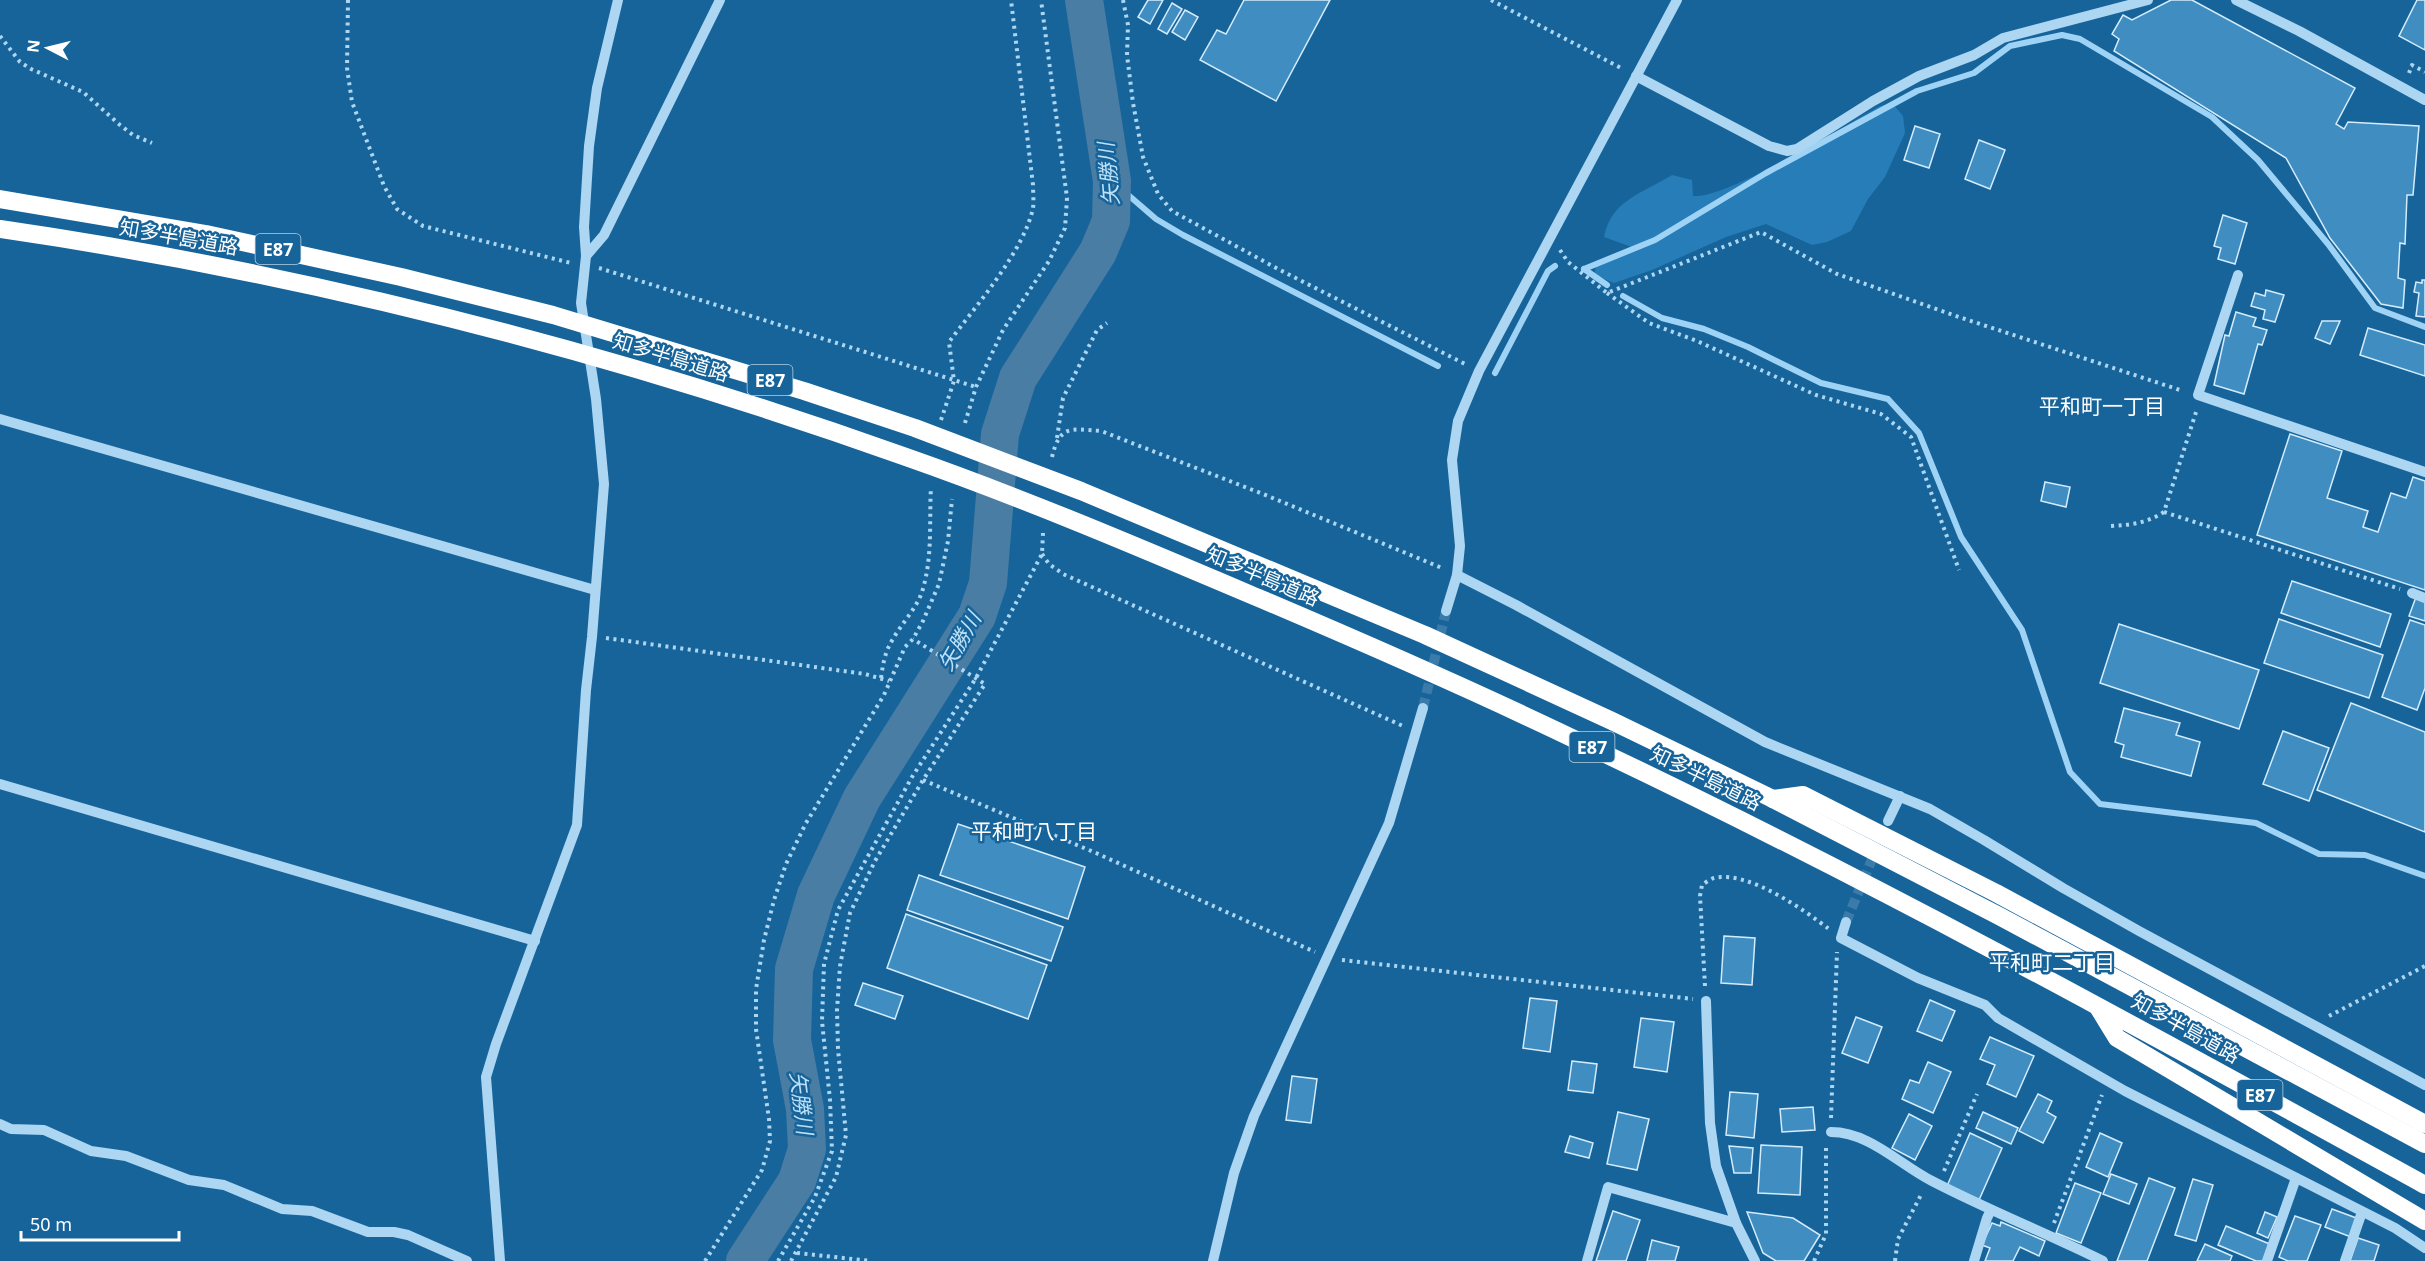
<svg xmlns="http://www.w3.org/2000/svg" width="2425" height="1261" viewBox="0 0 2425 1261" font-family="'Noto Sans','Noto Sans JP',sans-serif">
	<rect width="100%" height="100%" fill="#17649b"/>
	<path fill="#267db7" d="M1892 103 1903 116 1905 133 1885 177 1868 199 1851 231 1827 242 1812 245 1766 224 1726 237 1652 270 1614 283 1594 275 1596 267 1637 249 1604 237C1611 200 1643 193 1672 175L1692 180 1693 196C1727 199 1844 126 1880 106Z"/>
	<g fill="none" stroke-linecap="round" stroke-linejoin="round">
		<g stroke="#9fd3f5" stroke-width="6">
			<path d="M1112 181 1156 219 1183 235 1438 366"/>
			<path d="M1584 269 1655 240 1766 173 1917 91 1974 73 2010 46 2062 35 2080 39 2212 117 2258 160 2328 244 2375 308 2425 327"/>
			<path d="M1584 269 1607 285"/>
			<path d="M1623 296 1662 318 1704 329 1748 347 1821 383 1888 399 1919 433 1961 537 2022 630 2070 772 2100 804 2256 823 2319 854 2365 855 2425 876"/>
			<path d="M1495 373 1548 271 1555 266"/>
		</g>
		<path stroke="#497da4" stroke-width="38" d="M745 1261 797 1181 807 1149 805 1109 792 1040 794 969 816 895 862 798 977 616 988 583 1000 434 1018 378 1098 252 1111 221 1112 181 1084 0"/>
	</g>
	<g fill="#3f8dc1" stroke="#d4ecfc" stroke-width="1.5">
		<path d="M1148 0H1163L1150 24 1138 17Z"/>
		<path d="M1244 0H1330L1276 101 1200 60 1217 30 1226 34Z"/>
		<path d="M2171 0H2192L2355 88 2336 124 2344 129 2348 122 2419 126 2413 195H2407L2405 244 2400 243 2398 278 2405 280 2403 308 2381 304 2330 238 2286 158 2114 51 2119 39 2112 34 2123 15 2132 20Z"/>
		<path d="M2417 0H2425V50L2399 36Z"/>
		<path d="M1172 3 1182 9 1167 34 1158 29Z"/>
		<path d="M1185 10 1198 17 1185 40 1172 32Z"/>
		<path d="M1915 126 1940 134 1929 168 1904 160Z"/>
		<path d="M1979 140 2005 150 1990 189 1965 179Z"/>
		<path d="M2223 215 2247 223 2235 264 2218 259 2221 248 2214 246Z"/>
		<path d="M2422 280H2425V317L2416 316 2419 293 2414 292 2416 282 2422 283Z"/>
		<path d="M2266 290 2284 295 2275 322 2263 319 2265 310 2251 306 2255 293 2265 296Z"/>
		<path d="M2236 312 2256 318 2253 326 2267 330 2262 345 2258 344 2244 394 2214 385 2225 335 2229 336Z"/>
		<path d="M2322 321H2340L2330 344 2315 338Z"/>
		<path d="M2368 328 2425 345V376L2360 355Z"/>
		<path d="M2290 434 2342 451 2327 498 2368 511 2363 527 2378 532 2391 493 2406 498 2413 477 2425 481V590L2257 535Z"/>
		<path d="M2045 482 2070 487 2066 507 2041 501Z"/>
		<path d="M2292 581 2391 614 2380 647 2281 613Z"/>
		<path d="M2416 597 2425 600V621L2409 616Z"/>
		<path d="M2279 619 2383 655 2369 698 2264 663Z"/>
		<path d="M2410 620 2425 625V688L2417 710 2382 697Z"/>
		<path d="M2119 624 2259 670 2239 729 2100 683Z"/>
		<path d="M2351 703 2425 732V832L2317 790Z"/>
		<path d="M2124 708 2180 723 2176 735 2200 742 2191 776 2121 757 2124 745 2115 742Z"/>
		<path d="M2283 731 2329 748 2309 801 2263 784Z"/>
		<path d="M958 824 1085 867 1068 919 940 875Z"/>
		<path d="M919 875 1063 927 1051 961 907 910Z"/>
		<path d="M906 914 1047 965 1028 1019 887 968Z"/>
		<path d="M1724 936 1755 938 1752 985 1721 983Z"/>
		<path d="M863 983 903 996 895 1019 855 1005Z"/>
		<path d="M1530 998 1557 1001 1550 1052 1523 1048Z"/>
		<path d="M1930 1000 1955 1011 1942 1041 1917 1031Z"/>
		<path d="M1856 1017 1882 1027 1868 1063 1842 1053Z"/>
		<path d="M1641 1018 1674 1022 1667 1072 1634 1067Z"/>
		<path d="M1990 1037 2034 1056 2016 1097 1987 1084 1995 1065 1980 1059Z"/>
		<path d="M1572 1061 1597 1064 1593 1093 1568 1090Z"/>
		<path d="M1928 1062 1951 1072 1933 1113 1902 1099 1910 1080 1919 1083Z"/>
		<path d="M1292 1076 1317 1079 1311 1123 1286 1120Z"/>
		<path d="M1730 1092 1758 1094 1754 1138 1726 1135Z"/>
		<path d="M2038 1094 2052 1101 2047 1112 2056 1117 2043 1143 2019 1131Z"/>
		<path d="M1813 1107 1815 1130 1782 1132 1780 1109Z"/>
		<path d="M1618 1112 1649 1119 1637 1170 1607 1164Z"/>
		<path d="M1983 1112 2018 1128 2011 1144 1976 1128Z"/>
		<path d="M1909 1114 1932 1126 1915 1160 1892 1148Z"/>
		<path d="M1970 1133 2002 1148 1979 1200 1947 1186Z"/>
		<path d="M2100 1133 2122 1143 2108 1177 2086 1167Z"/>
		<path d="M1570 1136 1593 1143 1589 1158 1565 1152Z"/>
		<path d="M1761 1145 1802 1147 1800 1195 1758 1193Z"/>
		<path d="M1729 1146 1753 1148 1751 1173H1734Z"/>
		<path d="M2111 1174 2137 1184 2129 1204 2103 1194Z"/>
		<path d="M2149 1178 2175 1188 2147 1261H2117Z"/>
		<path d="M2193 1179 2213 1185 2196 1241 2175 1235Z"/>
		<path d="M2075 1183 2101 1193 2081 1243 2056 1233Z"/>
		<path d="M2332 1209 2359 1219 2351 1237 2325 1227Z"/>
		<path d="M1613 1211 1640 1220 1626 1261H1596Z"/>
		<path d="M1747 1212 1793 1218 1820 1235 1804 1261H1776L1763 1253Z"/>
		<path d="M2265 1212 2277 1217 2268 1238 2257 1233Z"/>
		<path d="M2295 1216 2321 1225 2307 1261H2288L2279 1257Z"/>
		<path d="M2001 1222 2045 1241 2039 1256 2020 1247 2013 1261H1985L1990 1248 1982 1245 1992 1223 2000 1226Z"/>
		<path d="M2226 1226 2272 1245 2265 1261H2256L2218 1245Z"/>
		<path d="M2358 1238 2379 1245 2374 1261H2350Z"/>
		<path d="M1652 1240 1679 1247 1675 1261H1647Z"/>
		<path d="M2205 1244 2232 1256 2230 1261H2197Z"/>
	</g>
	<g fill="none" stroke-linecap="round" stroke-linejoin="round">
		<g stroke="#3a7baa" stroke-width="10" stroke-dasharray="10 5" stroke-linecap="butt">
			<path d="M1423 708 1446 611"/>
			<path d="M1846 922 1877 847"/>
		</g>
		<g stroke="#acd6f2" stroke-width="4" stroke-dasharray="3 4.5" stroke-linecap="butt">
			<path d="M348 0 347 68 352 102 384 186 397 209 423 226 571 263"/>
			<path d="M1123 0 1128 25 1127 55 1133 103 1143 157 1158 194 1172 211 1278 269 1467 365"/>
			<path d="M1491 0 1623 69"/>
			<path d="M0 36 20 62 31 69 83 92 120 125 133 135 152 143"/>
			<path d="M2409 73 2412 65 2425 72"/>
			<path d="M1560 250 1568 262 1607 293 1761 232 1837 274 1959 317 2183 391"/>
			<path d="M599 268 976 387"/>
			<path d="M1607 293 1649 323 1697 341 1816 395 1881 414 1911 437 1959 570"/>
			<path d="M941 420 954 381 949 342C975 307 1024 251 1033 208 1034 201 1033 193 1033 185L1011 0"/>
			<path d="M965 423 976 387 1003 330 1049 261 1065 228 1067 198 1041 0"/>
			<path d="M1057 438 1063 398 1097 330 1107 323"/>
			<path d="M1052 457C1060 424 1071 429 1101 431L1263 494 1442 568"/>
			<path d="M2164 512 2400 589"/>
			<path d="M2111 526C2131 525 2147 523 2164 512L2197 409"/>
			<path d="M1042 554 1049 564 1063 574 1403 726"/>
			<path d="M606 638 865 674 889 681"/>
			<path d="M881 678C883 664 885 651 893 639 902 623 916 609 922 592 933 557 929 522 931 487"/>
			<path d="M923 780 1096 853 1315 952"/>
			<path d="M1342 960 1693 999"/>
			<path d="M1705 986 1700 896 1702 885C1705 883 1710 879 1714 878 1748 870 1804 910 1829 929"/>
			<path d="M2329 1016 2425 966"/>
			<path d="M1831 1118 1837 952"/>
			<path d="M1944 1171 1977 1094"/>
			<path d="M2054 1223 2102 1095"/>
			<path d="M797 1253 871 1261"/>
			<path d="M705 1261 762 1170 770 1141 769 1119 756 1029V989L764 940 774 900 786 864 806 823 884 695 905 647 913 639 923 621 939 584 948 541 952 499"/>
			<path d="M778 1261 815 1197 832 1151 830 1100 822 1021 824 964 838 910 912 777 976 678 1042 554 1043 533"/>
			<path d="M791 1261 836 1177 846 1135 838 1049 837 1010 840 966 850 913 875 861 923 780 985 684 913 639"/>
			<path d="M1814 1261 1826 1234V1144"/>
			<path d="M1895 1261 1898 1239 1922 1193"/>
		</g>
		<g stroke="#acd6f2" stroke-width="10">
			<path d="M2236 0 2299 31 2425 100"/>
			<path d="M1636 76 1769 146 1787 151 1797 149 1873 101 1919 76 1974 55 2003 38 2148 0"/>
			<path d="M586 256 604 235 720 0"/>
			<path d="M2238 275 2198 395 2425 472"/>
			<path d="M0 419 595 590"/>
			<path d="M1457 575 1516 605 1765 742 1930 809 1984 840 2063 888 2139 931 2425 1085"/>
			<path d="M2412 593 2425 598"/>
			<path d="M1446 611 1457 575 1460 546 1452 460 1458 421 1479 371 1677 0"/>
			<path d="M0 784 535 941"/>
			<path d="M1888 821 1900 796"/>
			<path d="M1846 922 1841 938 1918 978 1985 1005 1998 1018 2125 1091 2395 1228 2425 1248"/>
			<path d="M1706 1001 1710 1123 1716 1166 1736 1223"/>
			<path d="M0 1124 11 1129 44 1130 91 1151 126 1156 189 1180 224 1185 282 1209 312 1211 368 1232H394L408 1235 467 1261"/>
			<path d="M1831 1132C1869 1132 1899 1164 1932 1181 1988 1210 2046 1233 2103 1261"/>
			<path d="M500 1261 486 1077 496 1044 577 825 586 690 592 637 604 484 596 399 581 303 586 256 584 227 589 146 597 88 618 0"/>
			<path d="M1213 1261 1234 1173 1254 1116 1389 823 1423 708"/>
			<path d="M1587 1261 1608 1187 1736 1223 1755 1261"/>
			<path d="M1974 1261 1987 1218 1991 1210"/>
			<path d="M2267 1261 2296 1178"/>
			<path d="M2345 1261 2362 1212"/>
		</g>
		<g stroke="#fff" stroke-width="18">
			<path d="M0 199 206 234 401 277 553 315 804 391 915 428 1081 491 1425 635 1612 721 1773 799 1999 916 2425 1144"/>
			<path d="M0 229C309 274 612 352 906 457 1026 499 1143 549 1261 599 1374 647 1486 696 1597 750 1879 884 2152 1035 2425 1185"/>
			<path d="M1773 799 1803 795 1996 893 2425 1124"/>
			<path d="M2098 1007 2117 1038 2425 1221"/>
		</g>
	</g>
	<g text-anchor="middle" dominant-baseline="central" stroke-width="5" stroke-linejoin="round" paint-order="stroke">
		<g fill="#17649b" stroke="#b9d0e1" stroke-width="1.5">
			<rect x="255.5" y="234" width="45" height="30" rx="4.5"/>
			<rect x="747.5" y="365" width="45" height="30" rx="4.5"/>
			<rect x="1569.5" y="732" width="45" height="30" rx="4.5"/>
			<rect x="2237.5" y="1080" width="45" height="30" rx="4.5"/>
		</g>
		<g font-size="18" font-weight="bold" fill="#fff">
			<text x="278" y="249">E87</text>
			<text x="770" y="380">E87</text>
			<text x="1592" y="747">E87</text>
			<text x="2260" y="1095">E87</text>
		</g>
		<g font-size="20" fill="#fff" stroke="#17649b">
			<text transform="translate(179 237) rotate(10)">知多半島道路</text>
			<text transform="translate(671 357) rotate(17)">知多半島道路</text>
			<text transform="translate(1263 576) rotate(23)">知多半島道路</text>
			<text transform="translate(1706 778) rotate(26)">知多半島道路</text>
			<text transform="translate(2186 1028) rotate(29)">知多半島道路</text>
		</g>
		<g font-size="21" font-style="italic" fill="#bce1f9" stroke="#17649b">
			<text transform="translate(1108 174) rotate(-95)">矢勝川</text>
			<text transform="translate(959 641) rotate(-60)">矢勝川</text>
			<text transform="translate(802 1103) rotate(83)">矢勝川</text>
		</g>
		<g font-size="21" fill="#fff" stroke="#17649b">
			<text x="2102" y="406">平和町一丁目</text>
			<text x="1034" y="831">平和町八丁目</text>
			<text x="2052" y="962">平和町二丁目</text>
		</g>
	</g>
	<g transform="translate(48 48) rotate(277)" stroke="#17649b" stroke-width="4.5" paint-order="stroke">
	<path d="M0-4.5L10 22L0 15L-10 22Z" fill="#ffffff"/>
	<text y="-9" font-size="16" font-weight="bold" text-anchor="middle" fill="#ffffff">N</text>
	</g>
	<path d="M21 1231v9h158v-9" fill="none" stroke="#ffffff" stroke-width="3"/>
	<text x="30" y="1231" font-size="18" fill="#ffffff" stroke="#17649b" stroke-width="4.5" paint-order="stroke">50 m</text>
</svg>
